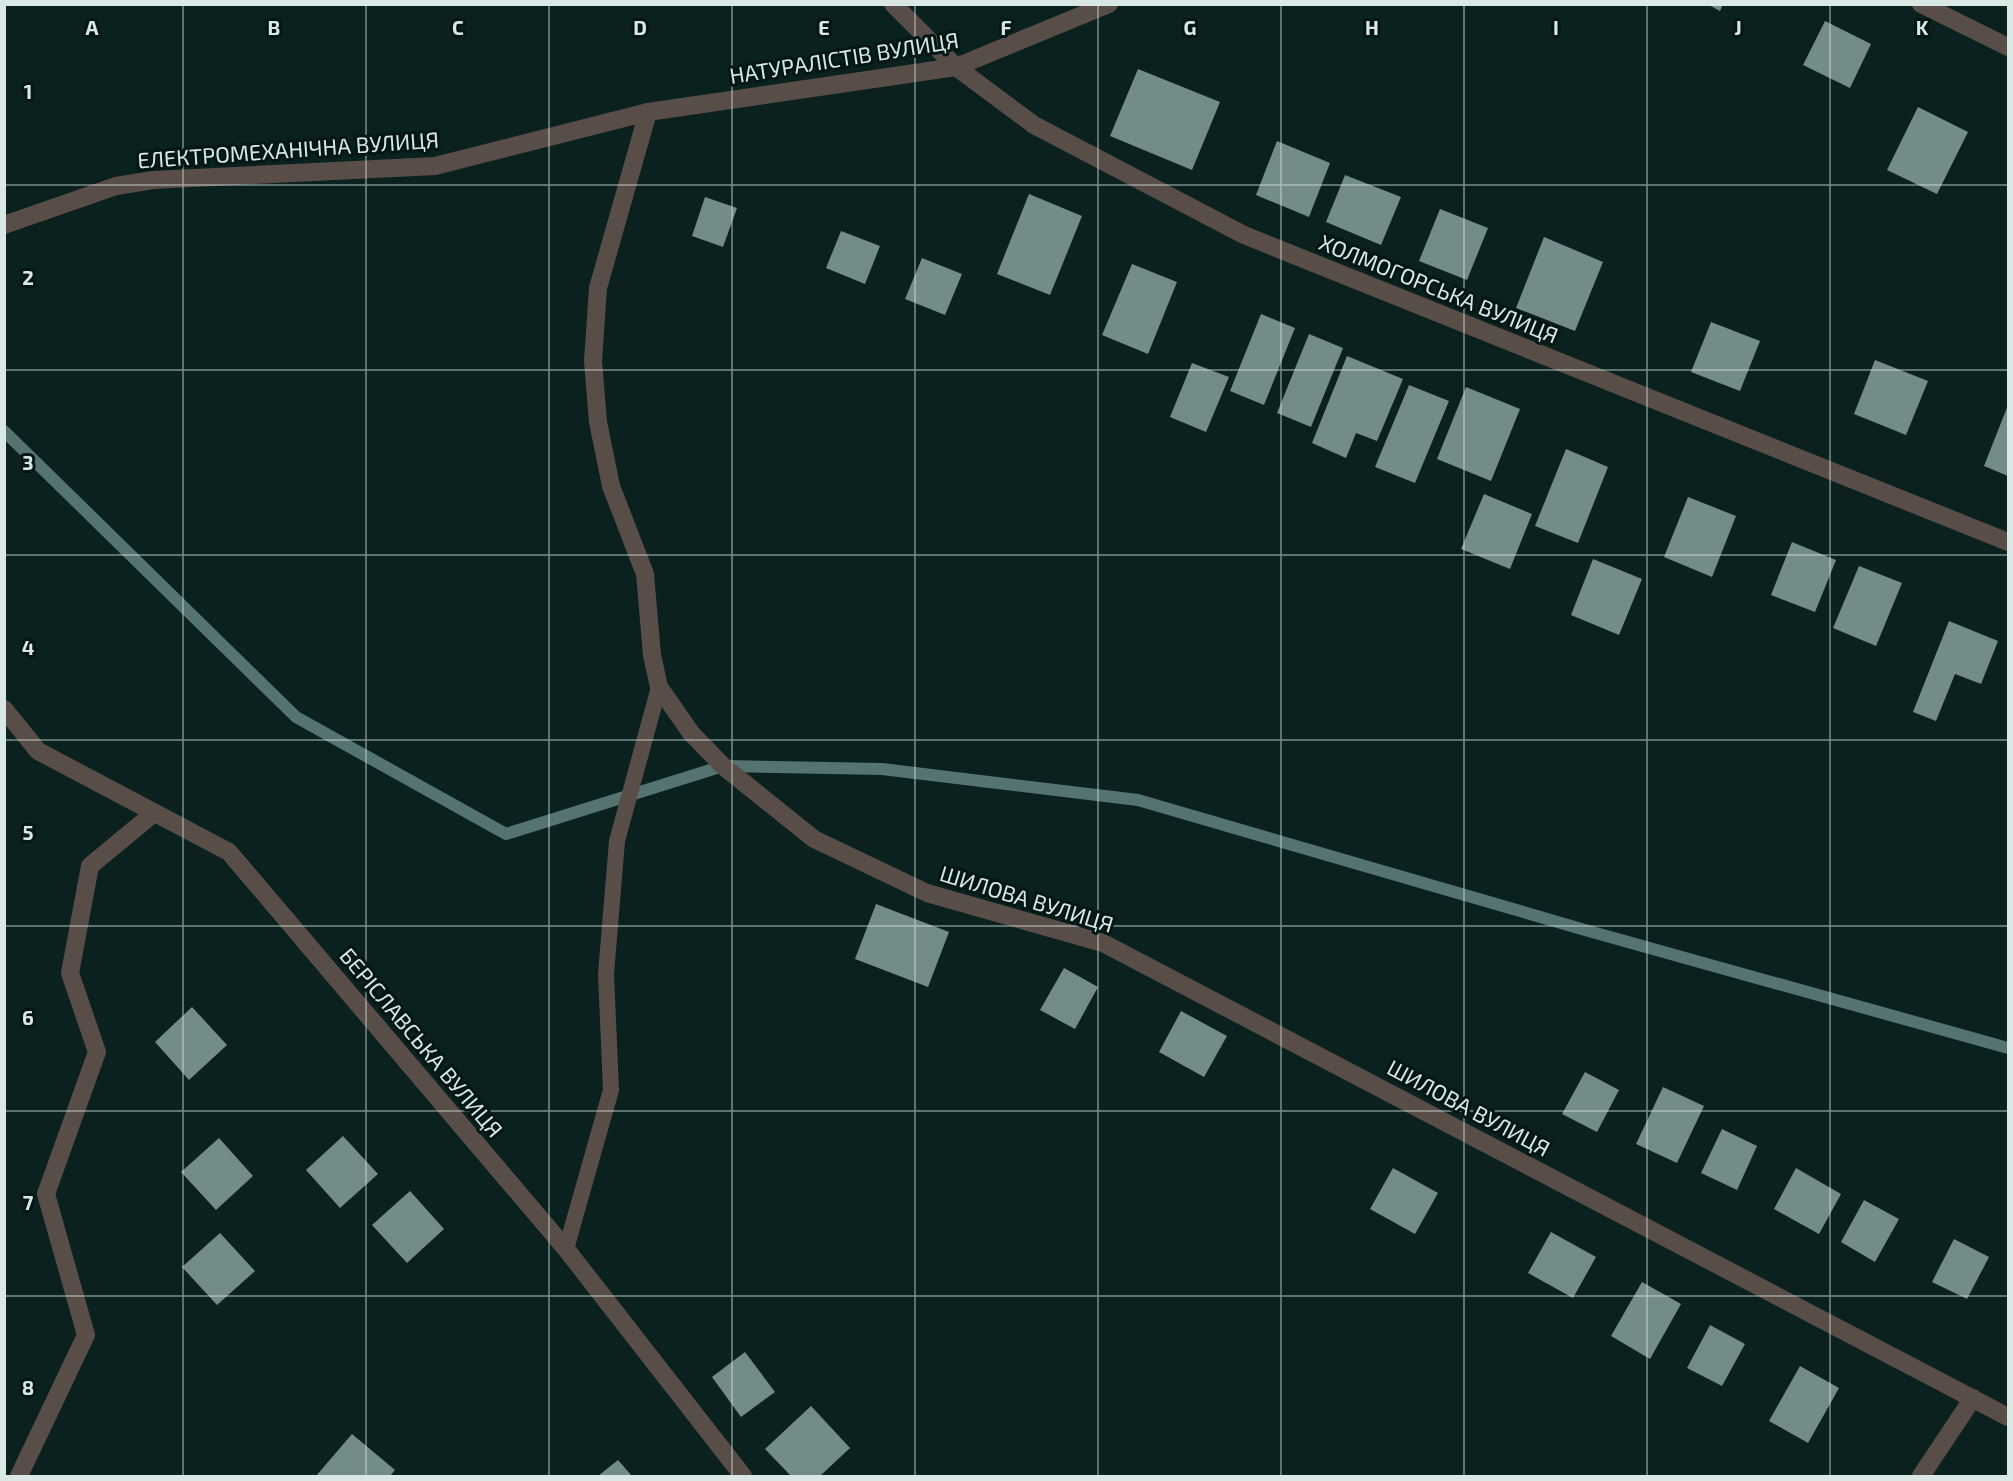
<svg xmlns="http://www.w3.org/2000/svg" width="2013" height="1481" viewBox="0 0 2013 1481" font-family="'Exo 2',sans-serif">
	<rect width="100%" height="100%" fill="#0a211f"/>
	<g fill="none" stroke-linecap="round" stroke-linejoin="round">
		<path stroke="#557370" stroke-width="12" d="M4 431 296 717 506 834 723 766 882 769 1138 800 1585 930 2008 1048"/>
	</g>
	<g fill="#738c8a">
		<path d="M1707 4H1723L1720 11Z"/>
		<path d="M1825 21 1871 44 1850 88 1803 65Z"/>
		<path d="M1138 69 1220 102 1192 170 1110 136Z"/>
		<path d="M1918 107 1968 132 1937 194 1887 170Z"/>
		<path d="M1277 141 1330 163 1309 217 1256 195Z"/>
		<path d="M1345 175 1401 197 1381 245 1326 222Z"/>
		<path d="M1029 194 1082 216 1050 295 997 274Z"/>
		<path d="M705 197 737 208 723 247 692 236Z"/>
		<path d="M1440 209 1488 228 1467 280 1419 261Z"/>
		<path d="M841 231 880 246 865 284 826 268Z"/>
		<path d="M1544 237 1603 262 1575 331 1516 308Z"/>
		<path d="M922 258 962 274 945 315 905 299Z"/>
		<path d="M1132 264 1177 282 1148 354 1102 335Z"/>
		<path d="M1261 314 1295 328 1264 405 1230 391Z"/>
		<path d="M1711 322 1760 341 1740 391 1691 372Z"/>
		<path d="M1309 334 1343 348 1311 427 1277 413Z"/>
		<path d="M1347 356 1403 379 1377 441 1356 433 1346 458 1312 443Z"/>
		<path d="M1875 360 1928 381 1906 435 1854 414Z"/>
		<path d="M1192 363 1229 377 1206 432 1170 417Z"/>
		<path d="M1409 385 1449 401 1415 483 1375 467Z"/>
		<path d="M1466 387 1520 409 1491 481 1437 459Z"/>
		<path d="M2008 405V476L1984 466Z"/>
		<path d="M1566 449 1608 467 1578 543 1535 526Z"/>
		<path d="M1484 494 1532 514 1510 569 1461 549Z"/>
		<path d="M1688 497 1736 516 1712 577 1664 557Z"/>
		<path d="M1792 542 1836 560 1815 612 1771 595Z"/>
		<path d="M1593 559 1642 579 1619 635 1571 615Z"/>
		<path d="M1859 566 1902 583 1876 646 1833 628Z"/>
		<path d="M1949 621 1998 641 1981 684 1955 674 1936 721 1913 712Z"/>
		<path d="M876 904 949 932 928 987 855 959Z"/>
		<path d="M1064 968 1098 987 1075 1029 1040 1010Z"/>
		<path d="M192 1007 227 1045 189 1080 155 1042Z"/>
		<path d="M1181 1011 1227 1036 1204 1077 1159 1052Z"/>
		<path d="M1585 1072 1619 1090 1597 1132 1562 1114Z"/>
		<path d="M1663 1087 1704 1106 1677 1163 1636 1144Z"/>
		<path d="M1722 1129 1757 1146 1737 1190 1701 1173Z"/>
		<path d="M343 1136 378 1174 340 1208 306 1170Z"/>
		<path d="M219 1138 253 1176 216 1210 181 1172Z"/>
		<path d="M1393 1168 1438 1193 1415 1234 1370 1209Z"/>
		<path d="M1796 1168 1841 1194 1819 1234 1774 1209Z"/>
		<path d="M410 1191 444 1229 407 1263 372 1225Z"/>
		<path d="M1864 1200 1899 1219 1875 1262 1841 1242Z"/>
		<path d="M1551 1232 1596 1257 1573 1298 1528 1273Z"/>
		<path d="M220 1233 255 1271 217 1305 182 1267Z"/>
		<path d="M1954 1239 1989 1257 1967 1299 1932 1282Z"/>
		<path d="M1642 1282 1681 1304 1650 1359 1611 1336Z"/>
		<path d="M1710 1325 1745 1344 1722 1386 1687 1368Z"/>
		<path d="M745 1352 775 1392 741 1417 712 1377Z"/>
		<path d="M1800 1366 1839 1388 1808 1443 1769 1421Z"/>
		<path d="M811 1406 850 1448 820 1476H791L765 1449Z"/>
		<path d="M352 1434 395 1470 390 1476H316Z"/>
		<path d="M618 1460 632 1476H598Z"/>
	</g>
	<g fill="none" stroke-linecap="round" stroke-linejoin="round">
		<path stroke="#594d47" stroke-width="16" d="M566 1249 611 1090 606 974 617 841 659 687"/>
		<g stroke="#594d47" stroke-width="18">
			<path d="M893 4 956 67 1034 125 1244 235 2008 542"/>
			<path d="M1921 4 2008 47"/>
			<path d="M648 112 598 288 593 361 598 422 611 486 645 574 652 655 659 687 691 733 723 766 814 839 927 893 1103 943 2008 1417"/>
			<path d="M4 709 38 751 229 852 566 1249 743 1476"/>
			<path d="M19 1476 86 1335 46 1194 97 1052 70 973 90 866 154 813"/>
			<path d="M1921 1476 1973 1398"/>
		</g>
		<path stroke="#594d47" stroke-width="18" d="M4 225 116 186 153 180 435 166 648 112 956 67 1109 4"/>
	</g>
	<path fill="none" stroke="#d9e7e5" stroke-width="1.5" stroke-opacity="0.55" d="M183 4V1476M366 4V1476M549 4V1476M732 4V1476M915 4V1476M1098 4V1476M1281 4V1476M1464 4V1476M1647 4V1476M1830 4V1476M4 185H2008M4 370H2008M4 555H2008M4 740H2008M4 926H2008M4 1111H2008M4 1296H2008"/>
	<g text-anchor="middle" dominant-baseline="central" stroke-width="6" stroke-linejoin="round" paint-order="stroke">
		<g font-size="22" fill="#d9e7e5" stroke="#021716">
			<text transform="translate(844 57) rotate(-9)">НАТУРАЛІСТІВ ВУЛИЦЯ</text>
			<text transform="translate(288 149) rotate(-4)">ЕЛЕКТРОМЕХАНІЧНА ВУЛИЦЯ</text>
			<text transform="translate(1439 288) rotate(22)">ХОЛМОГОРСЬКА ВУЛИЦЯ</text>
			<text transform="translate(1027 898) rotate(17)">ШИЛОВА ВУЛИЦЯ</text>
			<text transform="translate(422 1042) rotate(50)">БЕРІСЛАВСЬКА ВУЛИЦЯ</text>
			<text transform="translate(1469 1107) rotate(28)">ШИЛОВА ВУЛИЦЯ</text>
		</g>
	</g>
	<g font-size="20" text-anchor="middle" font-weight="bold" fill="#d9e7e5" stroke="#021716" stroke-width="6" stroke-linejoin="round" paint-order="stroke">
		<text x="92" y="35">A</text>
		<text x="274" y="35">B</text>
		<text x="458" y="35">C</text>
		<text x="640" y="35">D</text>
		<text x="824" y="35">E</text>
		<text x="1006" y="35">F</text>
		<text x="1190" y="35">G</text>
		<text x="1372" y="35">H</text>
		<text x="1556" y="35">I</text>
		<text x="1738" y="35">J</text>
		<text x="1922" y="35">K</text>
		<text x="28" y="99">1</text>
		<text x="28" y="285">2</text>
		<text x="28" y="470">3</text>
		<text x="28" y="655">4</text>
		<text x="28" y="840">5</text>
		<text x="28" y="1025">6</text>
		<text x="28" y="1210">7</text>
		<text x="28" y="1395">8</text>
	</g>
	<rect width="2013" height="1481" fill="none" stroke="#d9e7e5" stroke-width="12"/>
</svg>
